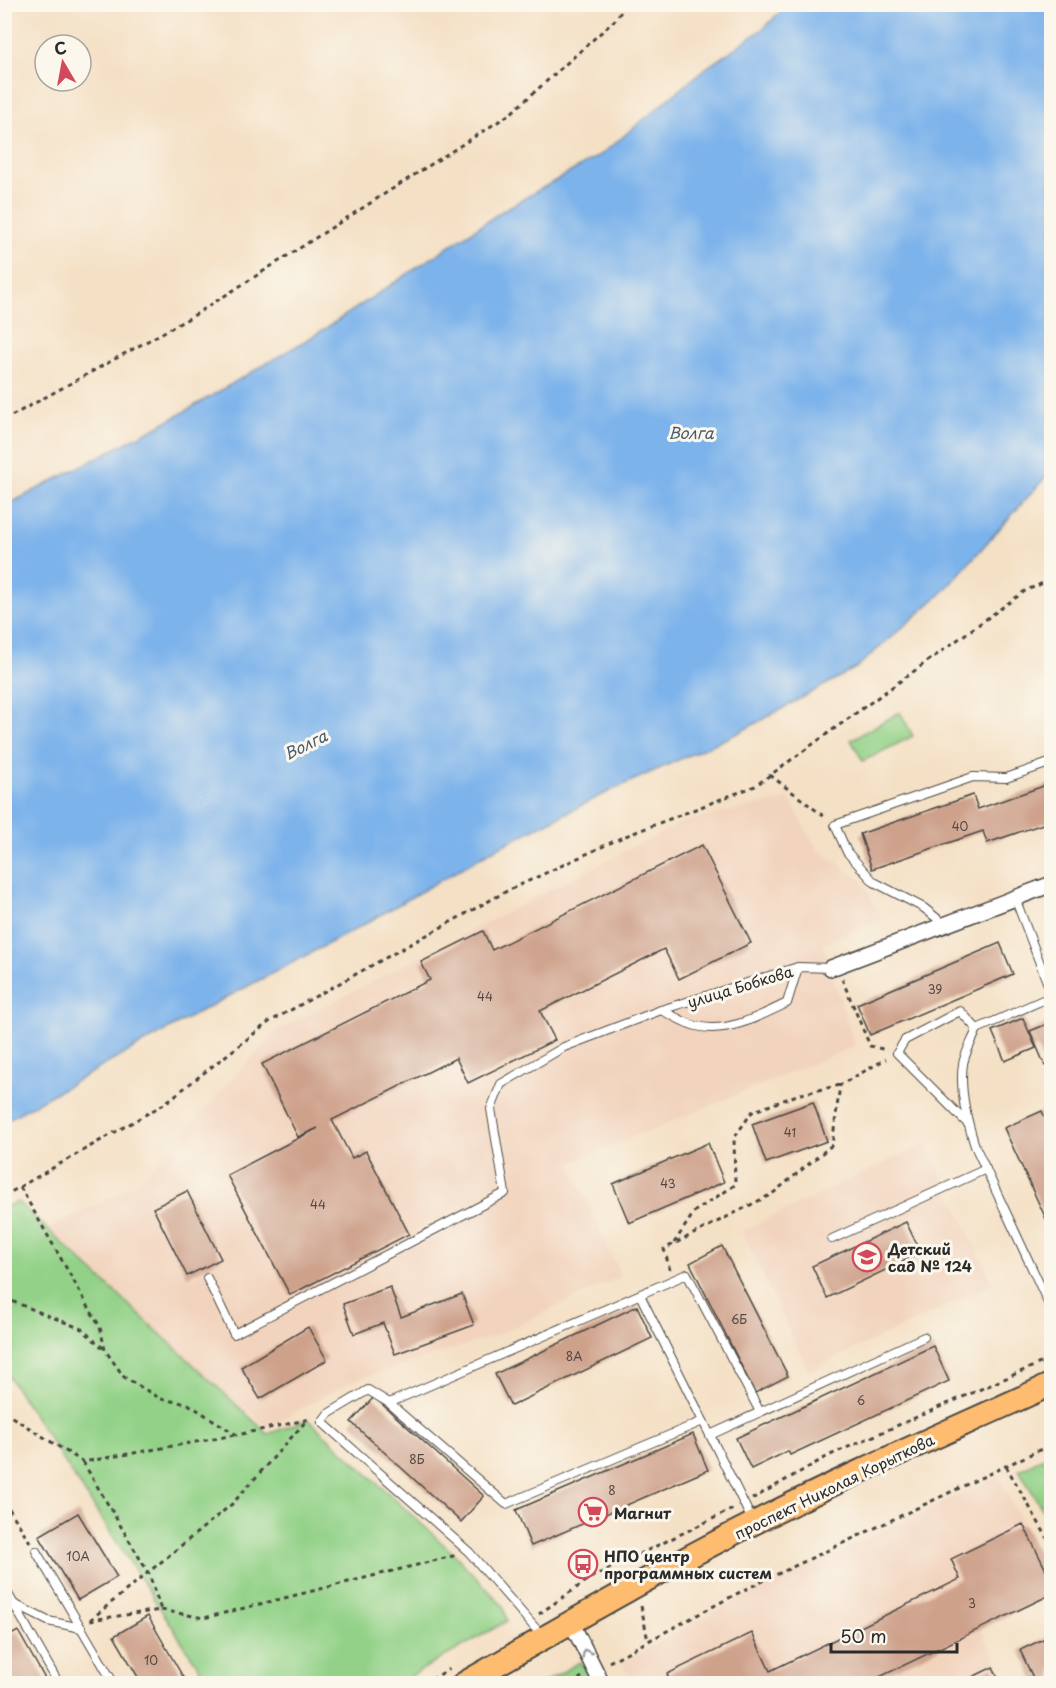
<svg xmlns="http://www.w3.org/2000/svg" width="1056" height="1688" viewBox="0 0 1056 1688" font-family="'Playpen Sans',sans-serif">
	<rect width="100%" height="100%" fill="#fbf7ec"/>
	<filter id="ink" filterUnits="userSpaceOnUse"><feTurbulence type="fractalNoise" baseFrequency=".0167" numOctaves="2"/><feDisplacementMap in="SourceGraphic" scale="12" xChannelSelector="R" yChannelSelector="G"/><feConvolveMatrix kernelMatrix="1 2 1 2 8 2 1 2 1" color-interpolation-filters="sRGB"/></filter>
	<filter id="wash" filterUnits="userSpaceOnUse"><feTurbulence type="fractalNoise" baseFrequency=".008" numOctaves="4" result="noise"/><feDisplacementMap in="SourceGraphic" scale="24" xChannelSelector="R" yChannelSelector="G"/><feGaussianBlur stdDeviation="1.35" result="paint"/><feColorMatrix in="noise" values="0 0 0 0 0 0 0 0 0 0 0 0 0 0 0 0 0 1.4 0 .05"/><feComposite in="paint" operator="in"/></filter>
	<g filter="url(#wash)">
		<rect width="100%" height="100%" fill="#f4e0c5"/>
		<g fill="#f2d4be">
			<path d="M789 798 817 849 862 880 882 919 823 944 855 1046 570 1163 621 1276 496 1336 352 1381 268 1427 218 1387 49 1228 137 1184 276 1031 682 822Z"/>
			<path d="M926 1143 993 1284 808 1371 742 1231Z"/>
			<path d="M999 1476 1051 1582 981 1628 1007 1683H633L622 1662 745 1596Z"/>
		</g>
		<g fill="#92d187" stroke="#5e7e59" stroke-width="1.5">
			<path d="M900 712 913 736 863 761 851 740Z"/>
			<path d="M18 1202 268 1434 308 1419 454 1554 503 1606 507 1621 399 1683H209L5 1371V1207Z"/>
			<path d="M1051 1454V1524L1019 1470Z"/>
			<path d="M580 1662 593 1683H543Z"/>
		</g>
		<path fill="#7db3eb" stroke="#546f8b" stroke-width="1.5" d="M787 5H1051V471L943 592 856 668 738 733 614 789 493 850 356 929 199 1012 5 1121V506L177 416 320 332 504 210 602 154 706 68 764 28Z"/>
		<g id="blocks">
			<g fill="#cea18b">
				<path d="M1052 783V821L987 843 983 831 872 869 860 834 973 795 978 809Z"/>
				<path d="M702 845 751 943 679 979 664 949 540 1011 555 1040 468 1083 456 1058 332 1120 352 1158 366 1151 409 1234 290 1295 227 1175 318 1128 298 1137 262 1064 430 980 421 962 483 931 492 950Z"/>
				<path d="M1000 943 1013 974 870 1035 857 1004Z"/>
				<path d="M1023 1018 1036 1048 1005 1061 992 1031Z"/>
				<path d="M1052 1022V1063L1045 1066 1030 1031Z"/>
				<path d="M813 1102 827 1141 766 1163 752 1124Z"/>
				<path d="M1042 1111 1052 1133V1232L1004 1128Z"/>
				<path d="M708 1143 724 1182 629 1223 613 1184Z"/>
				<path d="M187 1191 221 1259 187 1276 153 1208Z"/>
				<path d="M906 1222 921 1253 827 1298 812 1266Z"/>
				<path d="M722 1246 788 1376 755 1393 690 1263Z"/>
				<path d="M390 1287 401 1317 462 1294 474 1325 395 1354 383 1323 354 1334 343 1304Z"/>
				<path d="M637 1306 652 1338 511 1406 495 1374Z"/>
				<path d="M308 1327 327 1360 260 1399 241 1367Z"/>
				<path d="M933 1346 949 1381 790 1455 788 1451 751 1469 736 1438Z"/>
				<path d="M374 1397 484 1496 461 1522 351 1422Z"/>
				<path d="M693 1434 708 1470 531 1546 516 1510Z"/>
				<path d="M78 1513 117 1577 78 1600 39 1536Z"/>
				<path d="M1023 1524 1052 1582V1594L865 1684H671L667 1674 752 1633 770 1671 960 1579 951 1559Z"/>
				<path d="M148 1616 187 1684H142L114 1636Z"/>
				<path d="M18 1631 48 1684H9L4 1676V1639Z"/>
				<path d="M1052 1635V1684H1036L1020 1650Z"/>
				<path d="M993 1667 1001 1684H958Z"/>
			</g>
		</g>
	</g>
	<g filter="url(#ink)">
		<use href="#blocks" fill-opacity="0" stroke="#494642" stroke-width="1.5"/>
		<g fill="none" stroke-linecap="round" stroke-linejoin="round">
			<g stroke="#494642" stroke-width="10">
				<g id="lane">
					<path d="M1015 898 1052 995"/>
					<path d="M944 924 924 908 874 882 847 852 835 825 973 777 1006 778 1052 762"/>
					<path d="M1052 996 977 1029C973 1040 965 1052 963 1064 959 1091 967 1121 975 1146L1052 1311"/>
					<path d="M661 1010C672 1015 684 1023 696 1026 727 1034 760 1016 787 1003L798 967"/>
					<path d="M967 1123 897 1053 905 1040 960 1011 977 1029"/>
					<path d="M832 1239 986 1169"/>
					<path d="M207 1278 234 1334 505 1193 491 1109 501 1084 564 1047 661 1010 798 967 831 968"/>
					<path d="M640 1295 703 1421"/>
					<path d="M389 1403 687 1274 760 1412"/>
					<path d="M710 1435 924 1337"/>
					<path d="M36 1551 114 1684"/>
					<path d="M4 1587 59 1684"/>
					<path d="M16 1605 48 1621 81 1628"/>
					<path d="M543 1637 469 1552 322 1422 328 1414 368 1390 389 1403 506 1504 703 1421 753 1522"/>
				</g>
			</g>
			<g stroke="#494642" stroke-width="18">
				<g id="street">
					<path d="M831 968 1052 884"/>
					<path d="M571 1622 602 1684"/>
				</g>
			</g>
			<g stroke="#494642" stroke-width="26">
				<path id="primary" d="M463 1684C559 1629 655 1573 754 1523 851 1473 952 1430 1052 1384"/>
			</g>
			<g stroke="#494642" stroke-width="3" stroke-dasharray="4.5 4.5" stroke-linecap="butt">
				<path d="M4 420 193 316 510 114 616 19 626 4"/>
				<path d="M770 775 826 818"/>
				<path d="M842 979 870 1046 887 1050"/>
				<path d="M20 1187 100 1327 105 1350 124 1377 161 1399 188 1404 237 1435 310 1419"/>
				<path d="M4 1196 164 1104 269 1022 507 891 623 837 755 786 1025 591 1052 579"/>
				<path d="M674 1243 695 1211 735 1185 734 1138 752 1112 797 1095 840 1085"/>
				<path d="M670 1270 664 1249 772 1194 832 1145 840 1085 886 1059"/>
				<path d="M4 1298 82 1329 105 1350"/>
				<path d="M4 1412 83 1462 235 1435"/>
				<path d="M83 1462 149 1574 161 1610"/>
				<path d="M1006 1466 1052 1546"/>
				<path d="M752 1499 830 1455 1052 1358"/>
				<path d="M4 1501 30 1542"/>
				<path d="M641 1606 648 1641"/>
				<path d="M539 1614 592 1577 733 1509"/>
				<path d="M90 1620 161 1610 204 1618 457 1555"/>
				<path d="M90 1620 232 1504 307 1420"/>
				<path d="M609 1662 742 1591 1052 1444"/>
				<path d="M424 1684 449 1669"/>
				<path d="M571 1684 582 1677"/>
			</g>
			<use href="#lane" stroke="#fff" stroke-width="8"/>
			<use href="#street" stroke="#fff" stroke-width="15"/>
			<use href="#primary" stroke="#febc70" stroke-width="22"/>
		</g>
		<defs><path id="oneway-chevron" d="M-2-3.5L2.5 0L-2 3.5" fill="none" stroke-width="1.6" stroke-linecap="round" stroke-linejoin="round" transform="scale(1.5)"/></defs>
		<use stroke="#a0a0a0" href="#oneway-chevron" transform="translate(586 1653) rotate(-116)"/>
	</g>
	<defs>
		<g id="school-ring" transform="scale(1.5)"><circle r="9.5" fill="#fbf7ec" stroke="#d1495b" stroke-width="1.5"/><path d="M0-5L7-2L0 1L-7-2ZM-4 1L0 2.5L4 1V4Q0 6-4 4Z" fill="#d1495b"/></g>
		<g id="supermarket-ring" transform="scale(1.5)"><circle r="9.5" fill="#fbf7ec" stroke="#d1495b" stroke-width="1.5"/><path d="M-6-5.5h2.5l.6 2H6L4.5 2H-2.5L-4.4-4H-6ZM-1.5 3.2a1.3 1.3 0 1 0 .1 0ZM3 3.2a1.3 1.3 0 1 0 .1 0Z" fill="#d1495b"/></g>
		<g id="bus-ring" transform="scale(1.5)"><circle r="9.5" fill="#fbf7ec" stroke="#d1495b" stroke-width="1.5"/><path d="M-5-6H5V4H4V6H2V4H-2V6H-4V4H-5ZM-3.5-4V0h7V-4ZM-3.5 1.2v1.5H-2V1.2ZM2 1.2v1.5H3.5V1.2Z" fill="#d1495b"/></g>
	</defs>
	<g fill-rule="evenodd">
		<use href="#school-ring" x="867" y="1257"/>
		<use href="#supermarket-ring" x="593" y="1512"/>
		<use href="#bus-ring" x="583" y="1564"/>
	</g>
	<g text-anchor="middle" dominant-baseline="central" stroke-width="6" stroke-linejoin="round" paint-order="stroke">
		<g font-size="12" fill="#544843">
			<text x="960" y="826">40</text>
			<text x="935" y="989">39</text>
			<text x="485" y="996">44</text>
			<text x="790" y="1132">41</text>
			<text x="668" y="1183">43</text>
			<text x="318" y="1204">44</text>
			<text x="739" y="1319">6Б</text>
			<text x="574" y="1356">8А</text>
			<text x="861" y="1400">6</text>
			<text x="417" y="1459">8Б</text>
			<text x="612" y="1490">8</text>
			<text x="78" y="1556">10А</text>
			<text x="972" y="1603">3</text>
			<text x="151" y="1660">10</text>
		</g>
		<g font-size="15" fill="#2b2b2b" stroke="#fbf7ec">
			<text transform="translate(740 986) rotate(-17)">улица Бобкова</text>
			<text transform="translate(834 1486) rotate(-26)">проспект Николая Корыткова</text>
		</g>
		<g font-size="15" font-weight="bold" fill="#2b2b2b" stroke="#fbf7ec" text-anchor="start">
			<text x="888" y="1248">Детский<tspan x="888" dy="17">сад № 124</tspan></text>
			<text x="614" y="1512">Магнит</text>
			<text x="604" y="1555">НПО центр<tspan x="604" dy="17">программных систем</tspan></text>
		</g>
		<g font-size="16" font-style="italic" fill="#485b6e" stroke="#fbf7ec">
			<text x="691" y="432">Волга</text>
			<text transform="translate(305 744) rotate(-27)">Волга</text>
		</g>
	</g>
	<rect width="1056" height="1688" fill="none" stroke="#fbf7ec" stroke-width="24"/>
	<g transform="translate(63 63) rotate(350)"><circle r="28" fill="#fbf7ec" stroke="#a8a59f" stroke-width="1.5"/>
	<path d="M0-4.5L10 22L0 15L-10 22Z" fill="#d1495b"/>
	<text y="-9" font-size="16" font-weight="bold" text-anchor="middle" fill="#2b2b2b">С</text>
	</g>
	<path d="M831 1643v9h126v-9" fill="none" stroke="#2b2b2b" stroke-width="3"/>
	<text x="840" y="1643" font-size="18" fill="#2b2b2b" stroke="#fbf7ec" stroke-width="4.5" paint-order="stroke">50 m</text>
</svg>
